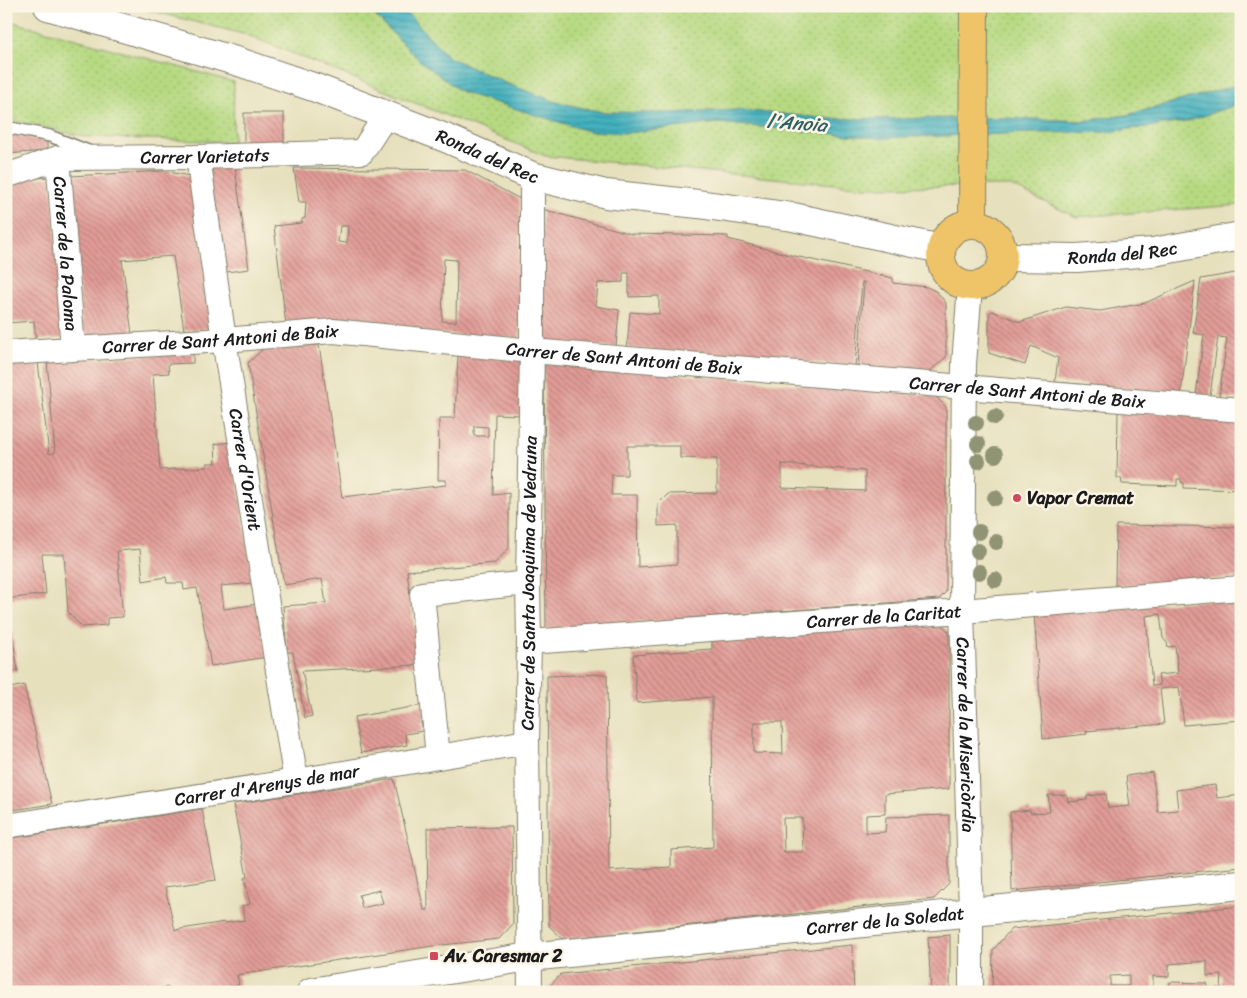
<svg xmlns="http://www.w3.org/2000/svg" width="1247" height="998" viewBox="0 0 1247 998" font-family="Sriracha,sans-serif">
	<defs>
		<pattern id="grass-dots" width="8" height="8" patternUnits="userSpaceOnUse" patternTransform="scale(1.25)"><rect width="8" height="8" fill="#b6d981"/><path d="M2 2h.1M6 6h.1" fill="none" stroke="#9cba6f" stroke-width="1.8" stroke-linecap="round"/></pattern>
		<pattern id="water-rules" width="6" height="5" patternUnits="userSpaceOnUse" patternTransform="scale(1.25)"><rect width="6" height="5" fill="#43b1be"/><path d="M0 2.5h6" fill="none" stroke="#378f9a"/></pattern>
		<pattern id="building-back-hatch" width="6" height="6" patternUnits="userSpaceOnUse" patternTransform="scale(1.25)"><rect width="6" height="6" fill="#e29c97"/><path d="M-1 5l2 2M0 0l6 6M5-1l2 2" fill="none" stroke="#b67e7a"/></pattern>
	</defs>
	<rect width="100%" height="100%" fill="#fcf5e5"/>
	<filter id="ink" filterUnits="userSpaceOnUse"><feTurbulence type="fractalNoise" baseFrequency=".02" numOctaves="2"/><feDisplacementMap in="SourceGraphic" scale="10" xChannelSelector="R" yChannelSelector="G"/><feConvolveMatrix kernelMatrix="1 2 1 2 8 2 1 2 1" color-interpolation-filters="sRGB"/></filter>
	<filter id="wash" filterUnits="userSpaceOnUse"><feTurbulence type="fractalNoise" baseFrequency=".0096" numOctaves="4" result="noise"/><feDisplacementMap in="SourceGraphic" scale="20" xChannelSelector="R" yChannelSelector="G"/><feGaussianBlur stdDeviation="1.12" result="paint"/><feColorMatrix in="noise" values="0 0 0 0 0 0 0 0 0 0 0 0 0 0 0 0 0 1.4 0 .05"/><feComposite in="paint" operator="in"/></filter>
	<g filter="url(#wash)">
		<rect width="100%" height="100%" fill="#e6e0bd"/>
		<g fill="url(#grass-dots)" stroke="#697a4e">
			<path d="M132 6H366L419 60 626 133 718 123 881 138 1026 133 1107 132 1185 122 1241 103V205L1076 217 1011 186 865 187 546 156 247 35Z"/>
			<path d="M401 6H1214L1215 10 1241 6V84L1128 115 1083 121 1003 118 831 119 739 110 663 113 602 112 556 102 503 82 448 57Z"/>
			<path d="M6 20 234 82 233 142 86 137 6 119Z"/>
		</g>
		<path fill="url(#water-rules)" stroke="#30666d" d="M366 6H401L448 57 503 82 556 102 602 112 663 113 739 110 831 119 1003 118 1083 121 1128 115 1241 84V103L1185 122 1107 132 1026 133 881 138 718 123 626 133 588 131 461 92 419 60Z"/>
		<g id="blocks">
			<g fill="url(#building-back-hatch)" fill-rule="evenodd">
				<path d="M244 113H284V143L244 144Z"/>
				<path d="M6 133 47 142V151L6 154Z"/>
				<path d="M235 168 249 269 219 273 204 169Z"/>
				<path d="M294 168 465 170 520 199V338L286 325 274 226 302 223V219L305 218 306 202H299ZM340 226H348L347 243 338 242ZM444 259 457 260 456 322 442 321Z"/>
				<path d="M163 171 190 176 215 328 184 330 173 256 122 260 132 334 83 337 70 176Z"/>
				<path d="M51 177 63 338 36 340 34 321 6 323V185L21 179Z"/>
				<path d="M542 209 632 234 728 236V239L786 254 893 278V283L927 287 937 292 946 303V357L929 372 858 366 864 282H862L855 366 627 348 630 312 659 314V296L629 297V273H623V282L598 283 596 306 619 310 616 347 543 341Z"/>
				<path d="M1241 272V399L1219 397 1227 338 1218 337 1210 396 1196 394 1204 335 1193 333 1201 279Z"/>
				<path d="M1195 281 1181 393 1055 382 1058 358 1031 346 1025 365 989 353V314L992 311 1020 322 1066 307 1100 311 1145 303Z"/>
				<path d="M319 345 342 497 446 485V480H438L439 418H455L458 356 522 360 521 415 495 414 493 495 509 493V548L495 563 407 571 419 665 302 671 312 716 305 718 293 652H287L283 606 326 603 322 579 284 585 248 363 264 348ZM474 426 488 427V436H474Z"/>
				<path d="M193 353V363L168 364 169 373 153 374 160 470 207 467V463H216L215 444 231 442 254 583 221 586 224 609 258 604 267 657 211 666 197 588 184 590 183 583H167L166 577 143 581 140 549 117 551 123 617 107 618V625L82 627 68 612 64 554H42L46 594 6 599V363L38 362 49 454 55 453 47 361Z"/>
				<path d="M544 363 935 396 946 407V592L939 599 546 629ZM627 446H680V458L717 459V493L668 494 658 504V526L677 525V564L638 567 637 495H611L612 475H627ZM782 464 865 471V491L782 488Z"/>
				<path d="M1118 410 1241 420 1240 490 1184 488V483L1181 482V479H1177V486L1122 484 1121 478H1117Z"/>
				<path d="M1116 525 1241 527V577L1115 586Z"/>
				<path d="M1241 598V720L1184 725 1179 687 1160 689 1164 724 1086 731 1087 734 1043 739 1034 613ZM1160 614 1163 638 1167 643 1168 647 1175 646 1178 673 1158 675 1160 685 1152 686 1146 616Z"/>
				<path d="M9 614 18 671 6 672V615Z"/>
				<path d="M936 620 949 632V789L885 794V814L866 815V833L885 832 886 817 949 815V884L934 899 563 939 549 926 547 676 607 674 609 871 671 867V850L713 847 712 697 637 703 633 655 712 649V638ZM754 722H782L783 754 754 753ZM783 818H802L803 852H784Z"/>
				<path d="M24 685 52 804 6 811V689Z"/>
				<path d="M424 705 427 721 421 722 423 731 405 734 407 745 361 753 354 717Z"/>
				<path d="M1152 772 1158 812 1178 810 1176 790 1215 785 1217 798 1241 795V867L1012 891 1010 812 1030 810V813L1050 812 1048 795H1067L1068 802 1087 800V796L1106 794 1108 808 1130 806 1126 776Z"/>
				<path d="M394 779 424 910H428L427 828 512 827 513 924 499 939 433 946 237 975 239 985 205 992H169L168 987 140 992H6V839L202 809 216 880 165 887 175 930 225 922V923L245 920 242 906 250 904 244 878 247 877 233 804ZM379 890 383 903 362 908 359 895Z"/>
				<path d="M1241 906V992H1169L1170 982 1207 983 1208 988H1221L1222 975 1207 976V961L1169 964V977L1153 976V992H992L993 950 1011 929ZM1129 975V986H1110V976Z"/>
				<path d="M950 935V992H931L928 937Z"/>
				<path d="M852 945 854 992H547V989L561 974Z"/>
			</g>
		</g>
	</g>
	<g filter="url(#ink)">
		<use href="#blocks" fill-opacity="0" stroke="#817e6c" stroke-width="1"/>
		<g fill="none" stroke-linecap="round" stroke-linejoin="round">
			<g stroke="#817e6c" stroke-width="14">
				<path id="service" d="M6 127 50 136 91 152"/>
			</g>
			<g stroke="#817e6c" stroke-width="26">
				<g id="minor">
					<path id="s1" d="M198 157 224 340 296 781"/>
					<path id="s2" d="M58 158 73 349"/>
					<path id="s3" d="M6 176 58 158 198 157 362 152 386 115"/>
					<path id="s4" d="M970 286 964 364 962 611 971 913V992"/>
					<path id="s5" d="M6 353 224 340 333 331 532 351 1241 410"/>
					<path id="s6" d="M529 642 962 611 1241 588"/>
					<path d="M438 757 422 594 528 583"/>
					<path id="s7" d="M6 826 296 781 527 742"/>
					<path id="s8" d="M530 992 527 742 529 642 528 583 532 351V176"/>
				</g>
			</g>
			<g stroke="#817e6c" stroke-width="30">
				<g id="tertiary">
					<path id="s9" d="M48 6 239 62 316 88 448 139 532 176 606 194 698 204 793 217 941 249"/>
					<path id="s10" d="M1003 257 1077 258 1153 252 1241 236"/>
					<path id="s11" d="M311 992 529 957 1241 885"/>
				</g>
			</g>
			<g stroke="#817e6c" stroke-width="30">
				<g id="primary">
					<path d="M973 224 974 6"/>
					<circle cx="972" cy="255" r="31"/>
				</g>
			</g>
			<use href="#service" stroke="#fff" stroke-width="11"/>
			<use href="#minor" stroke="#fff" stroke-width="24"/>
			<use href="#tertiary" stroke="#fff" stroke-width="28"/>
			<use href="#primary" stroke="#efc469" stroke-width="28"/>
		</g>
		<g fill="#909475">
			<circle cx="995" cy="417" r="8"/>
			<circle cx="976" cy="423" r="8"/>
			<circle cx="978" cy="444" r="8"/>
			<circle cx="995" cy="455" r="8"/>
			<circle cx="978" cy="461" r="8"/>
			<circle cx="995" cy="498" r="8"/>
			<circle cx="979" cy="532" r="8"/>
			<circle cx="996" cy="542" r="8"/>
			<circle cx="978" cy="551" r="8"/>
			<circle cx="979" cy="572" r="8"/>
			<circle cx="995" cy="580" r="8"/>
		</g>
	</g>
	<g fill="#d1495b" stroke="#fcf5e5" stroke-width="2">
		<circle cx="1017" cy="498" r="5"/>
		<rect x="429" y="951" width="10" height="10" rx="2.5"/>
	</g>
	<g text-anchor="middle" dominant-baseline="central" stroke-width="5" stroke-linejoin="round" paint-order="stroke">
		<g font-size="18" fill="#1c1c1c" stroke="#fcf5e5">
			<text stroke="none"><textPath href="#s9" startOffset="465">Ronda del Rec</textPath></text>
			<text stroke="none"><textPath href="#s3" startOffset="202">Carrer Varietats</textPath></text>
			<text stroke="none"><textPath href="#s10" startOffset="120">Ronda del Rec</textPath></text>
			<text stroke="none"><textPath href="#s2" startOffset="96">Carrer de la Paloma</textPath></text>
			<text stroke="none"><textPath href="#s5" startOffset="215">Carrer de Sant Antoni de Baix</textPath></text>
			<text stroke="none"><textPath href="#s5" startOffset="620">Carrer de Sant Antoni de Baix</textPath></text>
			<text stroke="none"><textPath href="#s5" startOffset="1025">Carrer de Sant Antoni de Baix</textPath></text>
			<text stroke="none"><textPath href="#s1" startOffset="316">Carrer d'Orient</textPath></text>
			<text stroke="none"><textPath href="#s8" startOffset="409">Carrer de Santa Joaquima de Vedruna</textPath></text>
			<text stroke="none"><textPath href="#s6" startOffset="356">Carrer de la Caritat</textPath></text>
			<text stroke="none"><textPath href="#s4" startOffset="449">Carrer de la Misericòrdia</textPath></text>
			<text stroke="none"><textPath href="#s7" startOffset="264">Carrer d'Arenys de mar</textPath></text>
			<text stroke="none"><textPath href="#s11" startOffset="579">Carrer de la Soledat</textPath></text>
		</g>
		<g font-size="18" font-weight="bold" fill="#1c1c1c" stroke="#fcf5e5" text-anchor="start">
			<text x="1027" y="498">Vapor Cremat</text>
			<text x="444" y="956">Av. Caresmar 2</text>
		</g>
		<g font-size="19" font-style="italic" fill="#2e5f65" stroke="#fcf5e5">
			<text transform="translate(797 123) rotate(4)">l'Anoia</text>
		</g>
	</g>
	<rect width="1247" height="998" fill="none" stroke="#fcf5e5" stroke-width="25"/>
</svg>
